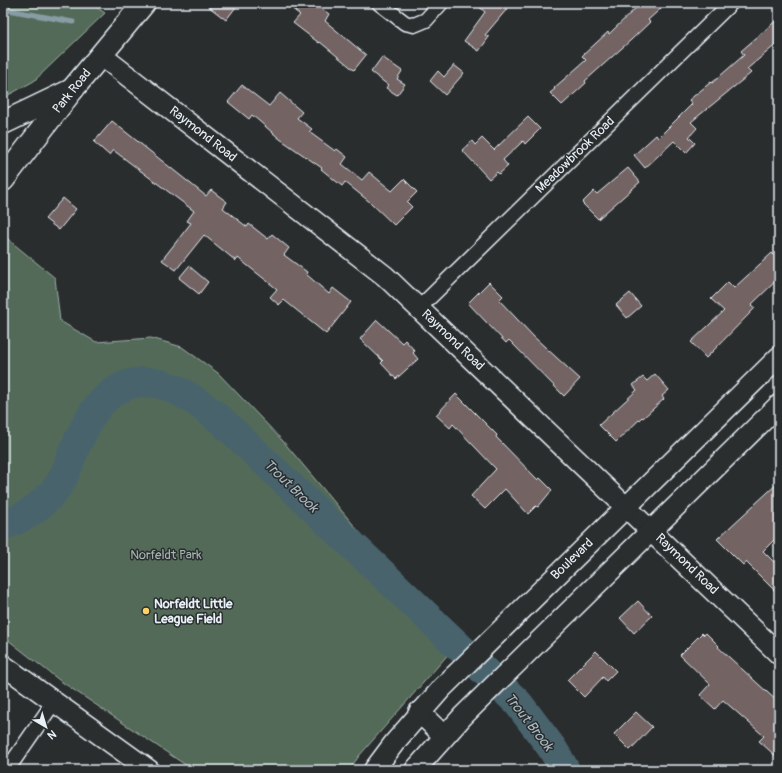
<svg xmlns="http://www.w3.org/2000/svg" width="782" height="773" viewBox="0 0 782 773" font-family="Pangolin,sans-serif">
	<rect width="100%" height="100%" fill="#2a2d2e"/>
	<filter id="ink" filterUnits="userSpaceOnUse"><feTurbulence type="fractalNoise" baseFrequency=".025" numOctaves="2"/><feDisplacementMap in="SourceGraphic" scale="8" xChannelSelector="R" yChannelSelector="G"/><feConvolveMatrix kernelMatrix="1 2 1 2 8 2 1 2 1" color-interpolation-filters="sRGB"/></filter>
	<g filter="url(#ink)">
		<g fill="#536b59" stroke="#9eaea8">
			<path d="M3 3H90L105 13 34 81 3 98Z"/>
			<path d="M3 235 55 278 60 321 96 342 151 338 182 347 218 373 282 440 373 548 466 634 359 756 349 770H193L59 680 3 636Z"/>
		</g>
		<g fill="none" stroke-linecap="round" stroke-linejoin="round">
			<path stroke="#889ca5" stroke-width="5" d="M3 9 73 22"/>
			<path stroke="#48636d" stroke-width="30" d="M3 525C23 519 39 508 53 492 66 478 69 460 77 443 84 430 90 414 100 404 141 360 185 391 222 421L518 703 552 748 565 770"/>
		</g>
		<g fill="#736464" stroke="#e8f1f8">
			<path d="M204 3H239L226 20Z"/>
			<path d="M285 3H314L329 14 325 21 366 55 354 70 320 42 319 43 293 23 300 15Z"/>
			<path d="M475 3H512L485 35 489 37 479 51 464 41 485 12Z"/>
			<path d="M641 3H667L648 20 650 22 631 40 585 81 586 83 562 105 550 93 555 89 554 88 586 60 582 56 608 32 609 34Z"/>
			<path d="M779 18V42L747 69 751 73 691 122 697 128 689 137 695 143 686 153 674 141 645 168 634 155 656 135 658 138 692 104 689 100 711 82 712 83 744 55 741 51Z"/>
			<path d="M382 57 402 71 397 79 405 84 397 95 386 88 388 85 371 72Z"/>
			<path d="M454 65 464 73 445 95 430 81 438 71 444 77Z"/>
			<path d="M242 85 269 106 280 93 302 112 297 118 312 129 309 132 335 151 337 149 347 157 342 164 362 180 369 172 392 191 404 179 417 192 407 202 412 207 394 225 371 203 345 182 342 186 321 169 322 168 280 139 252 115 249 119 228 102Z"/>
			<path d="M528 117 540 129 525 144 523 141 503 160 508 166 499 174 497 172 489 179 462 150 472 141 475 145 482 138 494 150Z"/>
			<path d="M112 121 206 196 211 190 227 202 223 208 247 227 249 224 268 239 272 234 289 248 284 255 307 272 306 274 329 294 333 288 351 302 326 334 284 300 279 305 270 297 277 289 238 258 236 261 204 235 176 270 162 260 191 223 187 221 194 211 113 150 109 155 94 142Z"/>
			<path d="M628 168 640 182 598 219 582 203 594 191 597 194Z"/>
			<path d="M63 198 76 209 59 230 45 219Z"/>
			<path d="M772 253 779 260V278L751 305 755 308 706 358 691 342 724 311 711 299 728 282 734 288Z"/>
			<path d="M189 266 208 282 199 294 179 278Z"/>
			<path d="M489 282 503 296 499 300 534 337 580 379 564 396 509 340 506 343 468 303Z"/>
			<path d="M630 293 641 306 627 318 616 305Z"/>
			<path d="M377 320 402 343 405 340 415 351 413 353 418 359 396 379 381 363 383 361 360 339Z"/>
			<path d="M655 374 669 390 662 396 664 399 643 418 642 417 616 442 599 425 637 390 633 385 643 377 647 381Z"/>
			<path d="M456 394 497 435 496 437 538 480 540 478 552 490 538 507 536 506 528 514 505 489 485 509 471 496 496 469 453 424 450 428 436 415Z"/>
			<path d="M779 482V535L763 551 779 567V595L746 562 743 565 717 539Z"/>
			<path d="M638 601 652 616 634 633 620 618Z"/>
			<path d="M702 633 704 635 706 633 719 646 718 647 779 703V759L759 741 764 736 723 700 715 709 700 695 710 684 680 655Z"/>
			<path d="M596 651 616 671 606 681 603 677 584 697 567 680Z"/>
			<path d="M636 712 652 727 630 750 614 734Z"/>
		</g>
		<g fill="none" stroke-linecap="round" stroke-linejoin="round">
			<g stroke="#e8f1f8" stroke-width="17">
				<g id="street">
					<path d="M379 3 405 23 414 25 426 20 441 3"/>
					<path d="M420 307 731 3"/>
					<path d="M7 770 54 702"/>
				</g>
			</g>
			<g stroke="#e8f1f8" stroke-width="23">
				<g id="secondary">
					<path d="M102 56 385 276 779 654"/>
					<path d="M3 665 149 770"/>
					<path d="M419 712 444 736"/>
					<path d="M374 770 395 742 442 688 779 357"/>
					<path d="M415 770 463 716 779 405"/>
				</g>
			</g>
			<g stroke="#e8f1f8" stroke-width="25">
				<path id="primary" d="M3 180 72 90 144 3"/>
			</g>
			<g stroke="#e8f1f8" stroke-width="25">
				<path id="highway" d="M3 123 72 90"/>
			</g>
			<use href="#street" stroke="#2a2d2e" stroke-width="14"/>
			<use href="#secondary" stroke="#2a2d2e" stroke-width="20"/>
			<use href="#primary" stroke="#2a2d2e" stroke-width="22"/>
			<use href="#highway" stroke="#2a2d2e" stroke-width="22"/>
		</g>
	</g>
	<circle fill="#ffd166" stroke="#2a2d2e" stroke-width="1.5" cx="146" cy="611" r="4"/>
	<g text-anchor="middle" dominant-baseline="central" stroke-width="3" stroke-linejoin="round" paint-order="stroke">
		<g font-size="13" fill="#e8f1f8" stroke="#2a2d2e">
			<text transform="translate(72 91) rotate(-51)">Park Road</text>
			<text transform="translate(203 134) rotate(38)">Raymond Road</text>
			<text transform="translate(575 155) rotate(-44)">Meadowbrook Road</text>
			<text transform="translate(453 340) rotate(44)">Raymond Road</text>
			<text transform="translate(572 559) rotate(-44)">Boulevard</text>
			<text transform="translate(687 564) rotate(44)">Raymond Road</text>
		</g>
		<g font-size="13" fill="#a5b5b0" stroke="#2a2d2e">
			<text x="166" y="555">Norfeldt Park</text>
		</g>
		<g font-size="13" font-weight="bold" fill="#e8f1f8" stroke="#2a2d2e" text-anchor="start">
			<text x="154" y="604">Norfeldt Little<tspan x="154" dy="15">League Field</tspan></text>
		</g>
		<g font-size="14" font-style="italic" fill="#a8b8c0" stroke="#2a2d2e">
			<text transform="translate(291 486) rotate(44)">Trout Brook</text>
			<text transform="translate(529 722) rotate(52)">Trout Brook</text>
		</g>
	</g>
	<rect width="782" height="773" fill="none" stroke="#2a2d2e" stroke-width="16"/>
	<rect x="8" y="8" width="766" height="757" fill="none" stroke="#e8f1f8" stroke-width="1.5" filter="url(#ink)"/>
	<g transform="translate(46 727) rotate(142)" stroke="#2a2d2e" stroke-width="3" paint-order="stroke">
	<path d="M0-3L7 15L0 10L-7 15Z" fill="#e8f1f8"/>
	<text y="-6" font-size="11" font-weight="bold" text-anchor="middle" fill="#e8f1f8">N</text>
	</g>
</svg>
